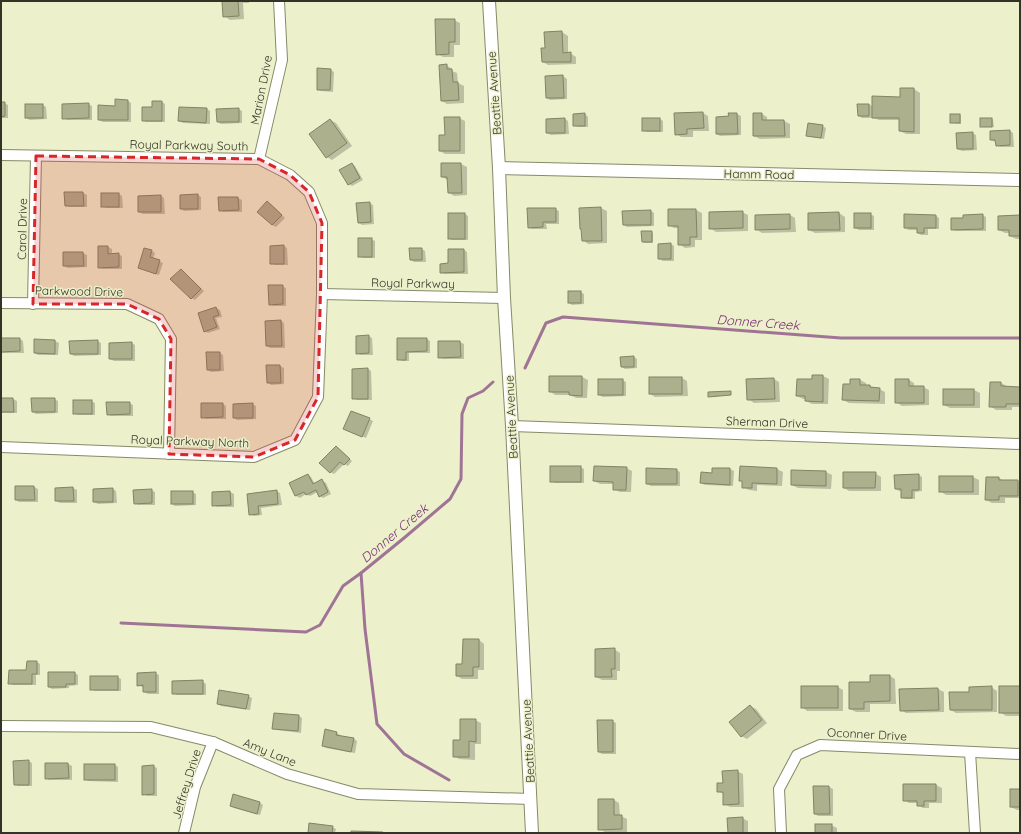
<svg xmlns="http://www.w3.org/2000/svg" width="1021" height="834" viewBox="0 0 1021 834" font-family="Quicksand,sans-serif">
	<rect width="100%" height="100%" fill="#ecf0cb"/>
	<g fill="#0003">
		<path d="M222 1H249V3H243L244 19 230 20 224 16 223 2Z"/>
		<path d="M454 20 460 23V45H454V57H443L437 54Z"/>
		<path d="M562 32 568 36V53H570L576 57V64L548 65 543 62 546 49Z"/>
		<path d="M446 65 452 69V71L457 73 458 83 464 86V103L447 104 442 101Z"/>
		<path d="M331 70 334 72 333 92 321 91 318 89Z"/>
		<path d="M563 76 567 79V99L550 100 547 98V77Z"/>
		<path d="M901 89H914L920 93V134H906L900 131V120H879L874 118H862L859 116 869 104 873 107 901 98Z"/>
		<path d="M128 101 131 103V122H103L99 120 116 107Z"/>
		<path d="M162 102 165 104V122H146L143 120 153 108Z"/>
		<path d="M1 103H4L8 105V118H1Z"/>
		<path d="M88 104 92 106V120H67L63 118Z"/>
		<path d="M43 105 46 107 47 119 30 120 26 118Z"/>
		<path d="M207 109 210 111V124L183 123 179 121Z"/>
		<path d="M238 109 242 111V123L221 124 218 122Z"/>
		<path d="M703 113 708 116 709 131H693V137H681L676 134Z"/>
		<path d="M585 114 588 117V127H578L574 125Z"/>
		<path d="M737 114 741 116V135L720 136 717 134 730 117Z"/>
		<path d="M762 114 767 117V121H784L790 124V138L760 139 754 136Z"/>
		<path d="M959 115H961V124L951 123Z"/>
		<path d="M459 118 465 121V154H445L440 151 446 136Z"/>
		<path d="M565 119 568 121 569 134 551 135 547 133Z"/>
		<path d="M660 119 663 121V132H647L643 130Z"/>
		<path d="M981 119H992L993 120 994 127H981Z"/>
		<path d="M330 120 336 123 352 146 332 160 327 157Z"/>
		<path d="M822 126 826 128 824 139 811 137 808 135Z"/>
		<path d="M1010 131 1013 133 1014 147H1000L996 145V142L991 140Z"/>
		<path d="M972 133 976 135 977 150 962 151 958 149Z"/>
		<path d="M352 164 355 166 363 180 352 186 349 184Z"/>
		<path d="M442 164H461L467 167V195L454 196 448 192V180L442 177Z"/>
		<path d="M65 193H83L87 195V207H69L66 205Z"/>
		<path d="M119 194 122 196 123 208H106L102 206Z"/>
		<path d="M198 195 201 197V210L184 211 181 209Z"/>
		<path d="M161 196 164 198 165 214H143L139 212Z"/>
		<path d="M219 198H238L242 200V212H223L220 210Z"/>
		<path d="M267 202 271 204 285 218 276 227 272 225Z"/>
		<path d="M369 203 373 205 374 224 362 225 359 223Z"/>
		<path d="M601 208 607 211V243L588 244 583 240Z"/>
		<path d="M555 209 559 211V224H546L547 229H532L529 227Z"/>
		<path d="M669 210H696L702 213V240H695V247L685 248 679 244V228H674L669 225Z"/>
		<path d="M651 211 654 213V226L627 227 624 225Z"/>
		<path d="M742 212 748 215V231L716 232 710 228Z"/>
		<path d="M839 213 845 217V232L815 233 809 230V214Z"/>
		<path d="M465 214 468 216V240H452L449 238Z"/>
		<path d="M870 214 874 216V230H859L855 228Z"/>
		<path d="M790 215 795 218 796 232 762 233 756 229Z"/>
		<path d="M982 215 986 217V231H956L952 229 964 219Z"/>
		<path d="M936 216 939 218V229H928V235H921L918 233V230H909L905 228Z"/>
		<path d="M1020 216V239H1016L1010 236V233H1005L999 230Z"/>
		<path d="M651 232 653 233V243H644L643 242Z"/>
		<path d="M371 239 375 241V258H363L359 256Z"/>
		<path d="M671 244 674 246V261H663L659 259Z"/>
		<path d="M284 246 287 248 288 265H275L271 263Z"/>
		<path d="M99 247H108L112 249V254H118L122 256V269H103L99 267Z"/>
		<path d="M422 249 425 251 426 262H414L411 260Z"/>
		<path d="M464 250 467 252 468 274H444L441 272Z"/>
		<path d="M152 251 155 253 153 259 163 263 159 275 139 268Z"/>
		<path d="M64 253H83L87 255V267L68 268 64 266Z"/>
		<path d="M181 270 184 272 204 291 195 300 191 298Z"/>
		<path d="M282 286 286 288V306H273L270 304Z"/>
		<path d="M581 292 584 294V304L572 305 569 303Z"/>
		<path d="M216 308 220 310 222 317 216 318 220 329 208 333 205 331Z"/>
		<path d="M281 321 284 323 285 348H270L267 346Z"/>
		<path d="M369 336 372 338 373 355H360L357 353Z"/>
		<path d="M1 339H20L23 341 24 353H1Z"/>
		<path d="M398 339H427L430 341V353H409V361H402L398 359Z"/>
		<path d="M35 340 55 341 59 343 58 355H38L35 353Z"/>
		<path d="M97 341 101 343V355L74 356 71 354Z"/>
		<path d="M439 342H460L464 344V359H443L439 357Z"/>
		<path d="M132 343 135 345V361H114L110 359Z"/>
		<path d="M220 353 223 355 224 371 211 372 208 370Z"/>
		<path d="M634 357 637 359V368L625 369 622 367Z"/>
		<path d="M267 366H280L284 368V384L271 385 268 382Z"/>
		<path d="M368 369 371 371 372 400H357L353 398Z"/>
		<path d="M813 376H823L829 379 828 404H812L806 401V399H803L797 396 813 380Z"/>
		<path d="M582 377 588 380 587 398H576L570 395H555L550 391Z"/>
		<path d="M682 378 687 381 688 396 655 397 650 394Z"/>
		<path d="M774 379 779 382 780 402 754 403 748 399Z"/>
		<path d="M622 380 626 382V396L603 397 599 395Z"/>
		<path d="M851 380H860L866 383V386H870L875 389H879L885 392V404L849 403 843 400 851 385Z"/>
		<path d="M909 380 914 383V387H923L929 390V405L902 406 896 402Z"/>
		<path d="M991 383H1001L1007 386V387L1020 388V407H1012V410H996L990 406Z"/>
		<path d="M944 390H974L980 393V408H950L944 405Z"/>
		<path d="M1 399H13L17 401V413H1Z"/>
		<path d="M54 399 58 401V413L36 414 33 412Z"/>
		<path d="M91 401 95 403V415H78L74 413Z"/>
		<path d="M129 403 133 405V416H111L108 414Z"/>
		<path d="M223 404 226 406V419H206L202 417Z"/>
		<path d="M252 404 256 406V419L237 420 234 418Z"/>
		<path d="M369 419 373 421 366 438 348 431Z"/>
		<path d="M336 447 339 449 352 461 348 466 344 464 334 474 330 472Z"/>
		<path d="M580 467 584 469V483H555L551 481Z"/>
		<path d="M741 467 777 469 783 472 782 486 757 485V491L749 490 743 487V482L740 480Z"/>
		<path d="M626 468 632 471 631 492H620L614 489V484H600L594 481Z"/>
		<path d="M713 469H730L734 471 733 486 705 485 701 483 713 474Z"/>
		<path d="M676 470 680 472V486H651L647 484Z"/>
		<path d="M826 472 832 475 831 489 798 488 792 485Z"/>
		<path d="M875 473 881 477V491H849L844 488Z"/>
		<path d="M308 475 311 477 315 484 322 481 326 483 331 494 323 498 320 496 318 492 310 496 306 494 300 498 296 496Z"/>
		<path d="M919 475 922 477V491L915 492V499H905L902 497V491H899L896 489Z"/>
		<path d="M940 477H973L979 480V495H946L940 491Z"/>
		<path d="M987 478H999L1004 481H1018L1020 483V498H1005V503H992L986 500Z"/>
		<path d="M34 487 38 489V502H19L16 500Z"/>
		<path d="M56 488H73L77 490V503H60L56 501Z"/>
		<path d="M113 489 116 491 117 503 98 504 94 502Z"/>
		<path d="M151 490 155 492V505H138L135 503Z"/>
		<path d="M276 491 280 493 282 505 261 508 262 515 254 516 250 514 248 495Z"/>
		<path d="M192 492 196 494V505L175 506 172 504Z"/>
		<path d="M230 492 234 494V507H217L213 505V493Z"/>
		<path d="M479 640 484 644V670H478V679H462L457 676Z"/>
		<path d="M614 649 620 653V671H617V680H602L596 677Z"/>
		<path d="M37 662 40 664V675H36V685H13L9 683Z"/>
		<path d="M75 673 78 675V685L69 686V688L52 689 49 687Z"/>
		<path d="M155 673 159 675V694H148L144 692V687H142L138 685Z"/>
		<path d="M890 676 895 679 896 704H870V712H856L850 709 871 683Z"/>
		<path d="M117 677 121 679V691H95L91 689Z"/>
		<path d="M203 682 206 684V695H177L173 693Z"/>
		<path d="M838 687 843 690V711H807L802 707Z"/>
		<path d="M991 687 997 691V712L956 713 951 710 970 693Z"/>
		<path d="M1020 687V716H1006L1000 712Z"/>
		<path d="M938 689 944 692V712L906 713 901 710Z"/>
		<path d="M248 696 252 698 250 710 221 706 218 704Z"/>
		<path d="M750 706 756 709 767 723 747 739 741 736Z"/>
		<path d="M275 714 299 716 302 718 301 733 277 730 274 728Z"/>
		<path d="M475 720 481 723V744H475V760L459 759 454 756Z"/>
		<path d="M612 721 616 723V754H602L599 752Z"/>
		<path d="M326 730 337 733 340 735V736L354 739 357 741 355 753 326 748 323 746Z"/>
		<path d="M28 761 32 763V786H18L15 784Z"/>
		<path d="M46 764H68L72 766V780H49L46 778Z"/>
		<path d="M115 765 118 767V782L88 781 85 779Z"/>
		<path d="M153 766 157 768V796H147L143 794Z"/>
		<path d="M737 771 743 774 744 807H730L724 804V794L718 791 724 784Z"/>
		<path d="M904 785H936L942 788V803H929V808H923L918 805V803H909L904 800Z"/>
		<path d="M814 787H829L833 789V816H818L815 814Z"/>
		<path d="M1020 790V810H1017L1011 807Z"/>
		<path d="M614 800 619 803 620 816H621L627 819V832H605L599 829Z"/>
		<path d="M260 803 263 805 260 815 234 808 231 806Z"/>
		<path d="M742 818 748 821V833H729Z"/>
		<path d="M831 825 837 828V833H816Z"/>
		<path d="M332 827 336 829 335 833H309Z"/>
	</g>
	<g fill="none" stroke-linecap="round" stroke-linejoin="round">
		<g stroke="#9f7495" stroke-width="3">
			<path d="M525 368 546 323 563 317 841 338H1020"/>
			<path d="M121 623 306 632 320 625 343 586 361 573"/>
			<path d="M449 780 404 754 377 724 365 629 361 573 404 538 450 499 461 479 462 414 468 398 483 391 493 382"/>
		</g>
	</g>
	<g fill="#acb08d" stroke="#808462">
		<path d="M222 1H238L239 16 223 17Z"/>
		<path d="M435 19H455V42H449V54L436 55Z"/>
		<path d="M562 31 563 53 571 52V62H542L541 48H545L544 32Z"/>
		<path d="M447 64V69H452L453 82H458L459 100 441 101 439 65Z"/>
		<path d="M317 68 331 69 330 90H317Z"/>
		<path d="M563 75 564 98H546L545 76Z"/>
		<path d="M900 88H914V132L899 131V118H872V96L900 97Z"/>
		<path d="M115 99 128 100V120H98V105L115 106Z"/>
		<path d="M152 101H162V121H142V107H152Z"/>
		<path d="M1 102H5V116L1 117Z"/>
		<path d="M89 103V118L62 119V104Z"/>
		<rect x="25" y="104" width="18" height="14"/>
		<path d="M857 104H869V116H858Z"/>
		<path d="M179 107 207 108 206 123 178 121Z"/>
		<path d="M239 108V122H217L216 109Z"/>
		<path d="M703 112 704 128 687 129V134L675 135 674 113Z"/>
		<path d="M585 113V126H573V114Z"/>
		<path d="M728 113H737L738 134H716V117L729 116Z"/>
		<path d="M753 113H762V120H784L785 136H753Z"/>
		<rect x="950" y="114" width="10" height="9"/>
		<path d="M444 117H460V151H439V135H445Z"/>
		<path d="M565 118V133H546V119Z"/>
		<rect x="642" y="118" width="18" height="13"/>
		<rect x="980" y="118" width="12" height="9"/>
		<path d="M330 119 347 143 326 158 309 134Z"/>
		<path d="M808 123 823 125 821 138 806 136Z"/>
		<path d="M1010 130V145L996 146 995 140H990V131Z"/>
		<path d="M973 132V149H957L956 133Z"/>
		<path d="M352 163 360 178 348 185 339 170Z"/>
		<path d="M441 163H461L462 193H448L447 177H441Z"/>
		<path d="M64 192H83L84 206H65Z"/>
		<rect x="101" y="193" width="18" height="14"/>
		<path d="M198 194V209H180V195Z"/>
		<path d="M161 195V212H138V196Z"/>
		<path d="M218 197H238L239 210 219 211Z"/>
		<path d="M267 201 282 215 272 225 257 212Z"/>
		<path d="M370 202 371 222 358 223 356 203Z"/>
		<path d="M601 207 602 241H582L581 229H580L579 208Z"/>
		<path d="M527 208H556V222H543V227L528 228Z"/>
		<path d="M668 209H696L697 237H690V245H678V226H668Z"/>
		<path d="M651 210V225H623L622 211Z"/>
		<path d="M743 211V228L709 229V212Z"/>
		<path d="M839 212 840 230H808V213Z"/>
		<rect x="448" y="213" width="17" height="26"/>
		<rect x="854" y="213" width="17" height="15"/>
		<path d="M790 214V229L755 230V215Z"/>
		<path d="M904 214 936 215V228H924V233H917V228H904Z"/>
		<path d="M983 214V229L951 230V218H963V215Z"/>
		<path d="M1020 215V236H1009V230H998V216Z"/>
		<path d="M641 231H652V242H642Z"/>
		<rect x="358" y="238" width="14" height="19"/>
		<path d="M671 243V259H658V244Z"/>
		<path d="M284 245V264H270V246Z"/>
		<path d="M98 246H108V254L119 253V267L98 268Z"/>
		<path d="M144 248 152 250 150 257 160 260 156 274 138 268Z"/>
		<path d="M409 248H422V260H410Z"/>
		<path d="M448 249H464V272L440 273V264L448 263Z"/>
		<path d="M63 252H83L84 266H63Z"/>
		<path d="M181 269 201 289 191 299 170 279Z"/>
		<path d="M268 285H283V304L269 305Z"/>
		<rect x="568" y="291" width="13" height="12"/>
		<path d="M216 307 219 315 213 317 217 327 204 332 198 313Z"/>
		<path d="M281 320 282 346H266L265 321Z"/>
		<path d="M369 335V353L356 354V336Z"/>
		<path d="M1 338H20V351L1 352Z"/>
		<path d="M397 338H427V351L406 352V360H397Z"/>
		<path d="M34 339 55 340V354L34 353Z"/>
		<path d="M98 340V354H70L69 341Z"/>
		<path d="M438 341H460L461 357 438 358Z"/>
		<path d="M132 342V359H109V343Z"/>
		<path d="M206 352H220V370H207Z"/>
		<path d="M634 356V367H621L620 357Z"/>
		<path d="M266 365H280L281 383H267Z"/>
		<path d="M368 368V399H352V369Z"/>
		<path d="M812 375H823V402L805 401V396H796L797 379H812Z"/>
		<path d="M549 376H582V396L569 395V392H549Z"/>
		<rect x="649" y="377" width="33" height="17"/>
		<path d="M774 378 775 399 747 400 746 379Z"/>
		<rect x="598" y="379" width="25" height="16"/>
		<path d="M850 379H860V385H870V387L880 388 879 401 842 400 843 384H850Z"/>
		<path d="M895 379H909V386H924V403H895Z"/>
		<path d="M990 382H1001V386L1020 387V404H1006V407H989Z"/>
		<rect x="943" y="389" width="31" height="16"/>
		<path d="M731 391V395L708 397V392Z"/>
		<path d="M1 398H13L14 412H1Z"/>
		<path d="M31 398H55V412H32Z"/>
		<rect x="73" y="400" width="19" height="14"/>
		<path d="M106 402H130V414L107 415Z"/>
		<path d="M201 403H223V417L201 418Z"/>
		<path d="M253 403V418H233V404Z"/>
		<path d="M351 411 370 418 362 437 343 429Z"/>
		<path d="M336 446 350 459 344 465 340 462 330 473 319 463Z"/>
		<rect x="550" y="466" width="31" height="16"/>
		<path d="M594 466 627 467 626 490H613V482L593 481Z"/>
		<path d="M740 466 777 468V484L752 483V488H742V481H739Z"/>
		<path d="M646 468 677 469V484H646Z"/>
		<path d="M712 468H730V485L700 483 701 472 712 473Z"/>
		<path d="M791 470 826 471V486L791 485Z"/>
		<path d="M843 472H876L875 488H843Z"/>
		<path d="M308 474 313 484 322 479 328 492 319 497 316 490 306 495 304 492 295 496 289 483Z"/>
		<path d="M919 474V490H912V498H901V489H895L894 475Z"/>
		<rect x="939" y="476" width="34" height="16"/>
		<path d="M986 477H999V480H1018V496H999V500H985Z"/>
		<path d="M15 486H34L35 500H15Z"/>
		<path d="M73 487 74 501H55V488Z"/>
		<path d="M113 488V502H93V489Z"/>
		<path d="M152 489V503L134 504 133 490Z"/>
		<path d="M277 490 278 504 258 506 259 514 249 515 247 494Z"/>
		<rect x="171" y="491" width="22" height="13"/>
		<path d="M230 491 231 505 212 506V492Z"/>
		<path d="M463 639H479V667H473V676H456V664H462Z"/>
		<path d="M615 648V669H611L612 677H595V649Z"/>
		<path d="M27 661H37V674H32V684H8L9 670H26Z"/>
		<path d="M48 672H75V684H66V687H48Z"/>
		<path d="M156 672V692H143V685L137 686V673Z"/>
		<path d="M870 675H890V701L864 702V709H849V682H870Z"/>
		<rect x="90" y="676" width="28" height="14"/>
		<path d="M203 680V694H172V681Z"/>
		<rect x="801" y="686" width="37" height="22"/>
		<path d="M992 686V710H950L949 692H969V687Z"/>
		<rect x="999" y="686" width="21" height="27"/>
		<path d="M938 688 939 710 900 711 899 689Z"/>
		<path d="M219 690 249 695 246 709 217 704Z"/>
		<path d="M750 705 762 720 741 737 729 722Z"/>
		<path d="M274 713 299 715 298 731 272 729Z"/>
		<path d="M460 719H476V742L469 741V757H453V740H460Z"/>
		<path d="M597 720H613V752H598Z"/>
		<path d="M325 729 337 732 336 735 354 738 351 752 322 746Z"/>
		<path d="M29 760V785H14L13 761Z"/>
		<path d="M45 763H68L69 778 45 779Z"/>
		<rect x="84" y="764" width="31" height="16"/>
		<path d="M154 765V794L142 795V766Z"/>
		<path d="M738 770 739 804 723 805V792H717V783H723L722 771Z"/>
		<path d="M903 784H936V801H924V806H917V801H903Z"/>
		<path d="M813 786H829L830 814H814Z"/>
		<rect x="1010" y="789" width="10" height="18"/>
		<path d="M233 794 260 802 257 814 230 806Z"/>
		<path d="M598 799H614V815H622V829L598 830Z"/>
		<path d="M743 817V833H728L727 818Z"/>
		<path d="M309 823 333 826 332 833H308Z"/>
		<rect x="815" y="824" width="17" height="9"/>
		<path d="M351 831 383 832 382 833H351Z"/>
	</g>
	<g fill="none" stroke-linecap="round" stroke-linejoin="round">
		<g stroke="#868a68" stroke-width="12">
			<g id="minor">
				<path d="M1 155 259 159 290 175 309 192 322 223V294L318 397 295 440 254 457 1 447"/>
				<path d="M259 159 282 60 279 1"/>
				<path d="M322 294 504 298"/>
				<path d="M1 303 127 304 159 319 171 339 169 454"/>
				<path d="M33 304 36 156"/>
				<path d="M512 426 1020 444"/>
				<path d="M1 726 151 727 213 742 287 774 358 794 531 799"/>
				<path d="M970 752 975 833"/>
				<path d="M184 833 195 787 213 742"/>
				<path d="M781 833 779 789 797 755 820 745 1020 754"/>
			</g>
		</g>
		<g stroke="#868a68" stroke-width="14">
			<g id="tertiary">
				<path d="M489 1 499 168 504 298 512 426 532 833"/>
				<path d="M499 168 1020 180"/>
			</g>
		</g>
		<use href="#minor" stroke="#fff" stroke-width="10"/>
		<use href="#tertiary" stroke="#fff" stroke-width="12"/>
	</g>
	<path fill="#d62828" fill-opacity="0.2" stroke="#d62828" stroke-width="3" stroke-dasharray="8 5" stroke-linejoin="round" d="M36 156 259 159 290 175 309 192 322 223 318 397 295 440 254 457 169 454 171 339 159 319 127 304H33Z"/>
	<g text-anchor="middle" dominant-baseline="central" stroke-width="3" stroke-linejoin="round" paint-order="stroke">
		<g font-size="12" fill="#323426" stroke="#ecf0cb">
			<text transform="translate(261 90) rotate(-79)">Marion Drive</text>
			<text transform="translate(494 93) rotate(-94)">Beattie Avenue</text>
			<text transform="translate(189 145) rotate(1)">Royal Parkway South</text>
			<text transform="translate(759 174) rotate(1)">Hamm Road</text>
			<text transform="translate(22 229) rotate(-89)">Carol Drive</text>
			<text transform="translate(413 283) rotate(1)">Royal Parkway</text>
			<text transform="translate(79 291) rotate(1)">Parkwood Drive</text>
			<text transform="translate(511 417) rotate(-93)">Beattie Avenue</text>
			<text transform="translate(767 422) rotate(2)">Sherman Drive</text>
			<text transform="translate(190 441) rotate(2)">Royal Parkway North</text>
			<text transform="translate(867 734) rotate(3)">Oconner Drive</text>
			<text transform="translate(528 741) rotate(-93)">Beattie Avenue</text>
			<text transform="translate(270 752) rotate(22)">Amy Lane</text>
			<text transform="translate(186 784) rotate(-73)">Jeffrey Drive</text>
		</g>
		<g font-size="13" font-style="italic" fill="#762c6f" stroke="#ecf0cb">
			<text transform="translate(758 322) rotate(4)">Donner Creek</text>
			<text transform="translate(394 533) rotate(-40)">Donner Creek</text>
		</g>
	</g>
	<rect width="1021" height="834" fill="none" stroke="#323426" stroke-width="4"/>
</svg>
